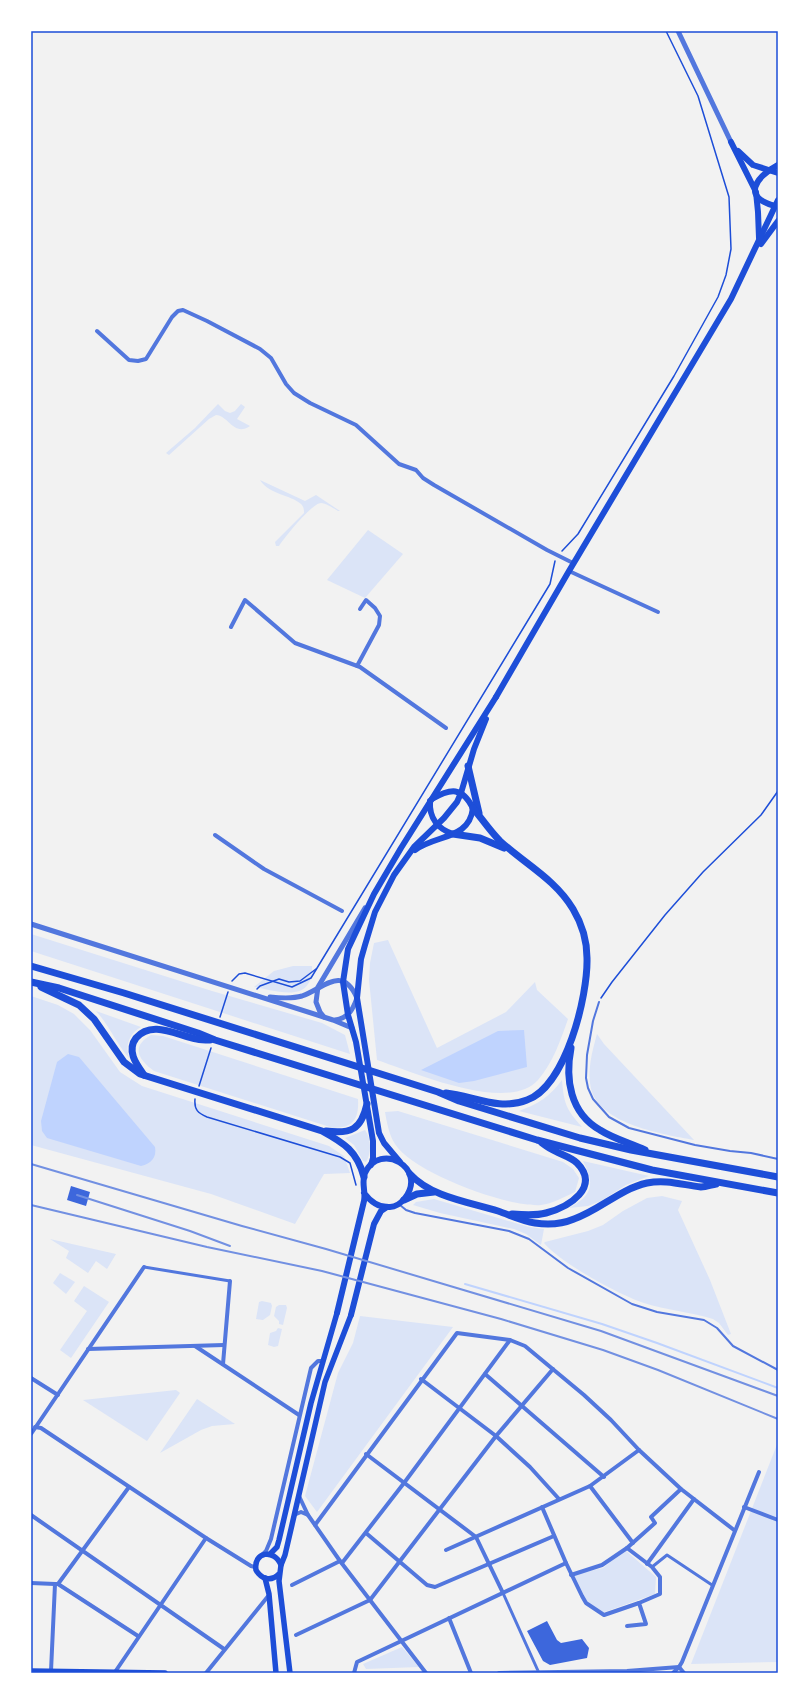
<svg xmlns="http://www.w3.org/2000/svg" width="809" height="1704" viewBox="0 0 809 1704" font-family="Overpass,sans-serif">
	<rect width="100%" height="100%" fill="#f2f2f2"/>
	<g fill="#dbe4f7">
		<path d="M218 404 225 411 230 413 235 411 241 404 245 407 237 419 250 426C234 437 229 416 216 415L209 419 169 455 166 453 195 428Z"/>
		<path d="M260 480 305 501 316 495 340 511H338C333 508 326 503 321 503 312 503 284 538 279 546H276L275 542 304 513C304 510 304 507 301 504 289 494 270 495 260 480Z"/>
		<path d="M368 530 403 554 365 598 327 580Z"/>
		<path d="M31 934 212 991 322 1023 345 1035 350 1054 31 951Z"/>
		<path d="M388 940 437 1048 506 1012 535 982 537 990 568 1019C561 1039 553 1063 538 1080 508 1114 413 1072 377 1060L369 980 370 963 374 943Z"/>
		<path d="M293 966H312C312 972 312 979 308 984 299 1000 268 989 254 987L274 971Z"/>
		<path d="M31 996 58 1005 74 1014 90 1030 120 1072 142 1086 329 1146 344 1156 350 1173 324 1174 295 1224 211 1194 31 1145Z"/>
		<path d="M96 1011 141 1027C129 1034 125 1045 129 1058 116 1043 109 1025 96 1011Z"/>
		<path d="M597 1034 604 1044 694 1140C663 1134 601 1125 591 1089 587 1070 592 1052 597 1034Z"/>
		<path d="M151 1035 163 1036 358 1099C359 1118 354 1128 333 1128L154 1071C139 1060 130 1047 151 1035Z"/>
		<path d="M562 1080C564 1104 566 1109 582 1127L519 1111C540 1103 549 1097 562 1080Z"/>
		<path d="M398 1111 563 1162 573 1169 579 1178 575 1192C564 1197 552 1204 541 1205 508 1208 412 1172 395 1144 389 1135 387 1123 385 1112Z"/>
		<path d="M365 1130C371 1138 372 1153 366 1162L363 1161 354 1145 345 1138Z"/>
		<path d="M583 1161 649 1176 626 1185 601 1201 588 1206 569 1208C593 1195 595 1184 583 1161Z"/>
		<path d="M662 1196 682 1201 678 1210 710 1280 731 1334 728 1335 719 1323 713 1319C690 1312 666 1310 644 1303 619 1295 561 1263 544 1243L545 1242 588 1231 603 1225 623 1211 647 1198Z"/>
		<path d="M434 1199 529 1227 544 1229 541 1245 526 1234 514 1229 440 1213 413 1205 416 1202Z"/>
		<path d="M50 1239 116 1254 107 1269 96 1261 88 1273 66 1258 69 1251Z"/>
		<path d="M60 1273 75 1282 66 1294 53 1283Z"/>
		<path d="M84 1286 109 1302 71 1358 60 1350 87 1311 74 1301Z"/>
		<path d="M262 1301 271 1303 272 1306 270 1315 263 1320 256 1319 259 1302Z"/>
		<path d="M279 1305H286L287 1308 283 1325 279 1324V1321L274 1316 276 1307Z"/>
		<path d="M360 1316 453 1327 317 1512 305 1496 338 1373 353 1343Z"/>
		<path d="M278 1328 282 1329 278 1346 274 1347 268 1345 270 1333 276 1331Z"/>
		<path d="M176 1390 180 1393 147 1441 83 1400Z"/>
		<path d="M197 1399 235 1424 212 1426 201 1430 160 1453Z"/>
		<path d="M778 1442V1662L691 1664Z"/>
		<path d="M625 1550 656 1577 655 1594 602 1613 586 1600 572 1575 603 1568Z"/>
		<path d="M402 1647 419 1667 366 1669 363 1664Z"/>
	</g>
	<g fill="#bfd3fe">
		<path d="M524 1030 527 1067 474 1081 459 1083 421 1070 498 1031Z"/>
		<path d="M68 1054 79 1057 155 1147C157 1157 151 1164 141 1166L47 1138 42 1131 41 1121 57 1062Z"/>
	</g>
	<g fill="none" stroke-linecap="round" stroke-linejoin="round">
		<path stroke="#bfd3fe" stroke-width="2" d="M465 1284 602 1324 657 1343 778 1388"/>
	</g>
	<g fill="#3d67dc">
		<path d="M71 1186 90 1192 86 1206 67 1200Z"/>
		<path d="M547 1621 557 1640 561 1643 582 1639 589 1648 587 1658 550 1665 543 1661 527 1631Z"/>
	</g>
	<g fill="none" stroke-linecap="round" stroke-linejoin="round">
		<g stroke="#1d4ed8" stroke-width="1.5">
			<path d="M562 551 578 534 674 376 718 297 726 275 731 249 729 197 698 96 666 31"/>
			<path d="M232 981 239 974 245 973 292 987 311 978 550 584 555 561"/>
			<path d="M257 989 260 986 279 979 289 982 300 981 316 969"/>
			<path d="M601 998 612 982 665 915 703 872 761 815 778 791"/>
			<path d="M220 1017 228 992"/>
			<path d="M199 1086 211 1048"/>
			<path d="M195 1099C194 1110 198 1113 207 1117L340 1157 350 1163 356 1185"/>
		</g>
		<g stroke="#5277de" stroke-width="2">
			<path d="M599 1002 593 1021 587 1055 586 1078 588 1088 593 1099 609 1117 629 1128 695 1145 730 1151 751 1153 778 1159"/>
			<path d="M400 1205 406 1210 415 1213 509 1231 529 1239 568 1268 632 1304 657 1312 704 1320 717 1328 733 1346 778 1370"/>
		</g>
		<g stroke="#5277de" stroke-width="3">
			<path d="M144 1267 230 1281"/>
			<path d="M652 1567 667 1555 712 1585"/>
			<path d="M503 1593 539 1673"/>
		</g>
		<g stroke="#5277de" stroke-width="4">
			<path d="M97 331 129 360 138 361 146 359 172 317 178 311 183 310 207 321 260 349 271 358 286 384 294 393 310 403 356 425 399 464 416 470 423 478 434 485 547 550 573 563"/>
			<path d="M569 571 658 612"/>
			<path d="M231 627 245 600 295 643 360 667 446 728"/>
			<path d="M357 666 379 625 380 616 375 608 366 600 360 609"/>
			<path d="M215 835 264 869 342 911"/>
			<path d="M195 1346 299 1415"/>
			<path d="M88 1349 224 1345"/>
			<path d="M223 1364 230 1281"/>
			<path d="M485 1374 604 1477"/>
			<path d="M31 1378 58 1395"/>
			<path d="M421 1379 496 1436 530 1467 559 1499"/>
			<path d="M35 1427 41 1428 206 1538 251 1566 255 1567"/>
			<path d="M31 1434 144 1267"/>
			<path d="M366 1454 476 1537 503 1593"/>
			<path d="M590 1486 633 1543"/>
			<path d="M542 1507 566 1563 582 1596 586 1603 604 1615 639 1603"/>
			<path d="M744 1507 778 1520"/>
			<path d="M31 1515 224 1649"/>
			<path d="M294 1515 301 1512 308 1515 299 1496"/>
			<path d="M308 1515 340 1561 426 1673"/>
			<path d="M315 1525 457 1333 510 1340 525 1346 584 1395 611 1420 639 1450 681 1489 734 1530"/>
			<path d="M366 1533 427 1585 435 1587 554 1536"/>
			<path d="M446 1550 590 1486 639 1450"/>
			<path d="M262 1555 266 1551 271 1539 311 1368 318 1361H323"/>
			<path d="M342 1563 404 1483 510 1340"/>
			<path d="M647 1564 694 1499"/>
			<path d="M571 1575 602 1565 627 1548 655 1523 651 1517 681 1489"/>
			<path d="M31 1583 55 1584"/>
			<path d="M58 1584 138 1636"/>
			<path d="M292 1585 340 1561"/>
			<path d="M449 1618 471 1673"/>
			<path d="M627 1626 646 1624 639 1603 660 1594V1577L652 1567 627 1548"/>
			<path d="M296 1635 370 1600 496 1436 553 1369"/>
			<path d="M51 1671 55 1584H58L129 1487"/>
			<path d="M115 1672 206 1538"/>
			<path d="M206 1673 269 1595"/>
			<path d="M354 1673 357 1662 566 1563"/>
			<path d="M499 1673 627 1671 679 1667 684 1673"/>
			<path d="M673 1673 679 1667 682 1662 759 1472"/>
		</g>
		<g stroke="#5277de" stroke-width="5">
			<path d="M678 31 731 142"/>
			<path d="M31 924 333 1020 352 1028"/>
			<path d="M270 997C280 998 292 999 302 996 323 989 342 964 357 998 353 1009 349 1018 335 1020"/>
			<path d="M324 1017 320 1012 316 1002 318 987 365 908"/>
		</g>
		<g stroke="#1d4ed8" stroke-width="5.5">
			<path d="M270 1554 277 1547 279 1540 311 1403 337 1313"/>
			<path d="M281 1565 285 1555 325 1382 351 1315"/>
			<path d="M279 1574C271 1582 261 1579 256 1570 253 1552 274 1548 281 1565L279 1581 290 1673"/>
			<path d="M265 1578 269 1594 276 1673"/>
			<path d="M31 1671 165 1673"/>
		</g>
		<g stroke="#1d4ed8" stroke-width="6">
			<path d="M731 142 756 192 758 212 759 238"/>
			<path d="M738 151 753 165 778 173"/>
			<path d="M775 206C741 197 756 177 778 165"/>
			<path d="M761 244 778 221"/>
			<path d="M496 697 569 571 731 299 778 200"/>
		</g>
		<g stroke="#1d4ed8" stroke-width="6">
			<path d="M430 801C429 818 438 829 453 834"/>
			<path d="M415 850C437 834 469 840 473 808 462 787 451 788 432 799"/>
			<path d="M400 1162 384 1143 379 1133 357 998 361 959 365 945 375 912 394 875 414 847 444 818 457 802 461 793 474 749 486 719"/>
			<path d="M371 1165 373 1158V1141L356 1042 348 1015 343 982 348 949 374 894 401 848 496 697"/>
			<path d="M337 1313 364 1201C366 1191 361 1183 365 1173 380 1141 428 1168 405 1198 401 1203 396 1207 390 1207 379 1208 370 1201 364 1193"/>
			<path d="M351 1315 374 1224 381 1211 387 1207"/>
		</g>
		<g stroke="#1d4ed8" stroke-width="7">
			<path d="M468 766 479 813"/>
			<path d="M453 834 480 838 504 848"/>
			<path d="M31 966 124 993 438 1092 459 1101 580 1138 631 1150 778 1177"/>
			<path d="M31 982 59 988 198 1033 215 1040 537 1140 652 1170 778 1193"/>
			<path d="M41 987 79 1005 94 1019 124 1062 140 1074 322 1131C344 1143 357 1151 364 1177"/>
			<path d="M571 1048C565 1079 570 1113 600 1130 614 1139 630 1143 645 1150"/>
			<path d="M144 1075C137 1065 126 1051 136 1038 152 1019 178 1036 197 1039 201 1040 206 1040 210 1040"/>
			<path d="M446 1093C473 1096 500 1111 527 1100 566 1086 588 996 587 958 587 941 582 924 573 909 555 879 525 864 500 841 490 831 482 819 473 808"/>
			<path d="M326 1131C351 1134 361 1130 367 1104"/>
			<path d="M410 1174C431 1197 469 1202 498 1211 510 1215 522 1221 535 1223 548 1225 562 1224 574 1219 600 1210 620 1189 647 1183 666 1179 683 1185 701 1187 706 1187 711 1185 716 1184"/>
			<path d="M404 1200 417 1194 434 1192"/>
			<path d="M512 1214C524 1215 535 1216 546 1213 569 1207 601 1187 577 1163 571 1157 562 1155 555 1151 550 1149 546 1146 542 1143"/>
		</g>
		<g stroke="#7290e2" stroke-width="2">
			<path d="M31 1164 242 1226 326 1249 601 1331 778 1396"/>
			<path d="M77 1195 190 1231 230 1246"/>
			<path d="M31 1205 207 1247 322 1271 501 1319 603 1350 658 1370 778 1419"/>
		</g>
	</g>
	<rect width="809" height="1704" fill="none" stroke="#ffffff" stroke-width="64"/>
	<rect x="32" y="32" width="745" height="1640" fill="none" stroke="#1d4ed8" stroke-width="1.5"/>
</svg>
